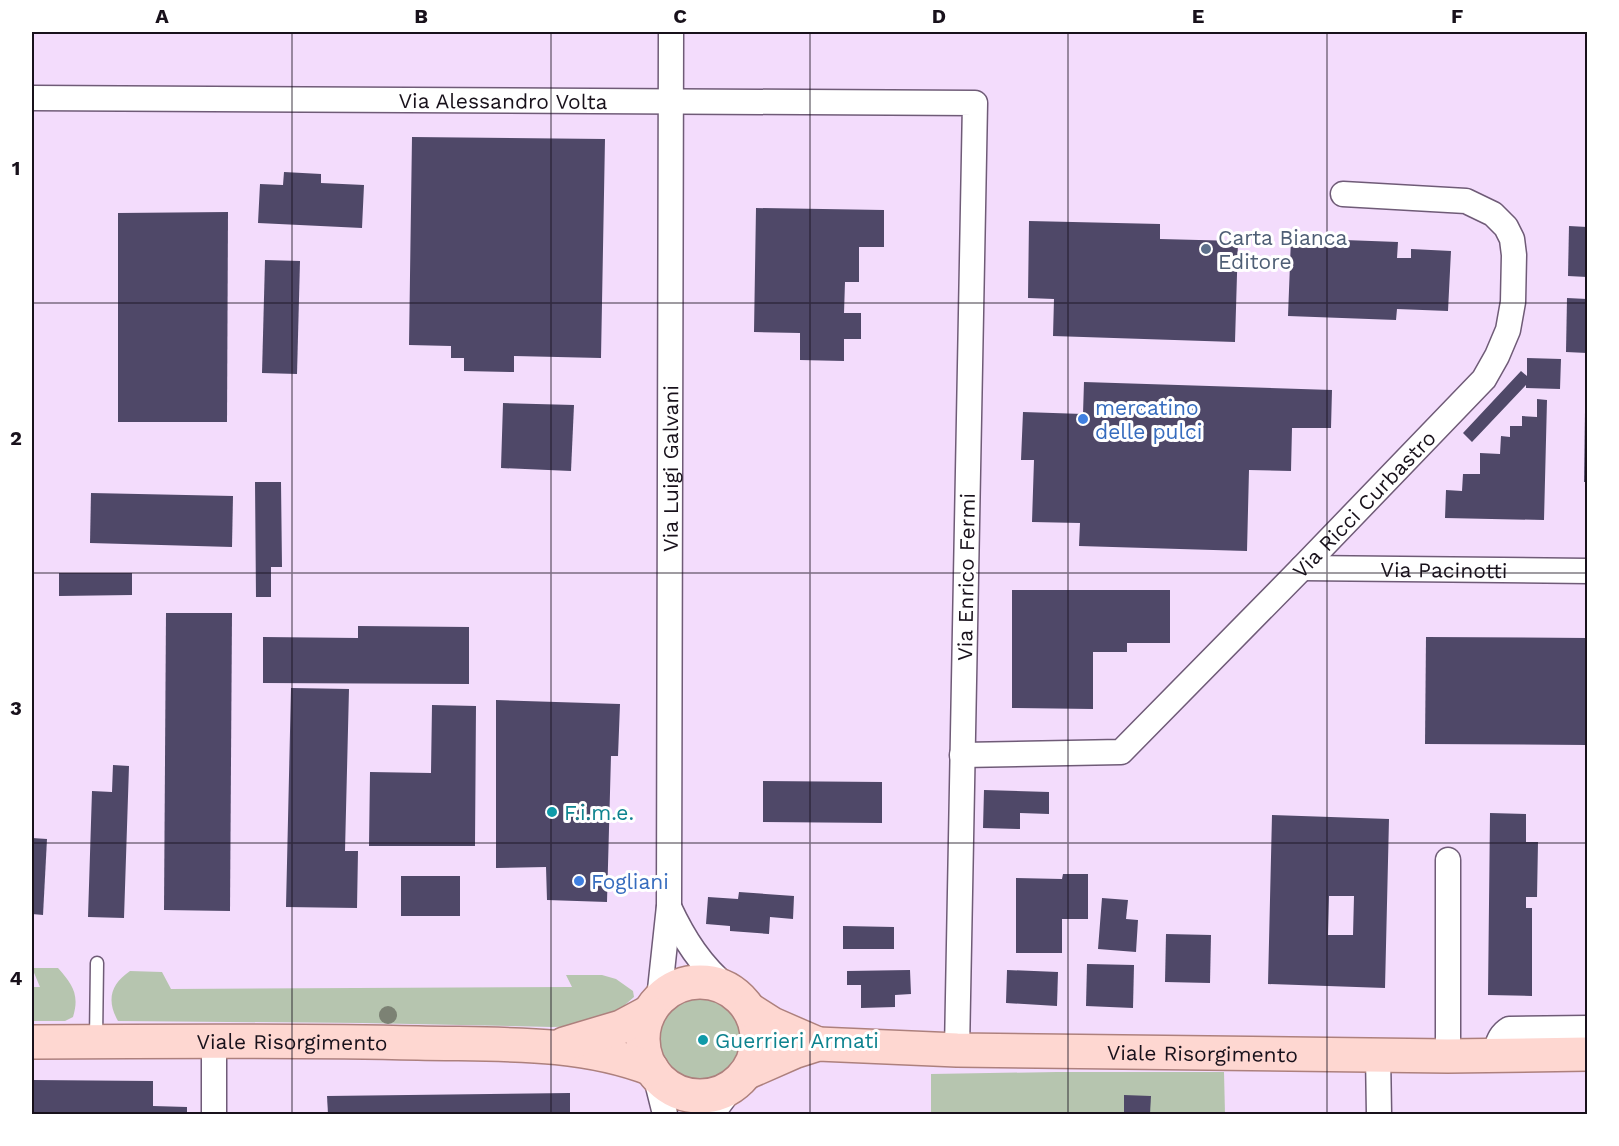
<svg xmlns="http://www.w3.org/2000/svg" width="1619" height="1146" viewBox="0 0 1619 1146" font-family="'Work Sans',sans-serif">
	<rect width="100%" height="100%" fill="#f3dcfc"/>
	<g fill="#b6c5af">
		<path d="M32 968H58C72 984 80 994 73 1017L65 1021H32V987H40Z"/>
		<path d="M130 971 162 972 171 989 572 987 566 975H602L616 979 633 991 634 997 611 1017 587 1026 552 1027 361 1023 118 1021C106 1000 111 984 130 971Z"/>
		<circle cx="700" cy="1039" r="43"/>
		<path d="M1057 1072H1224L1225 1114H931V1074Z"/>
	</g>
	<g fill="#4f4868" fill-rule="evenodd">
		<path d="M412 137 605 139 601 358 514 356V372L464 371V358H451V346L409 345Z"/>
		<path d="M284 172 321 174V183L364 185 362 228 258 223 260 184 283 185Z"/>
		<path d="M756 208 884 210V247H859V282H845L844 313H861V339H844V361L800 360V333L754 332Z"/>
		<path d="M228 212 227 422H118V213Z"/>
		<path d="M1029 221 1160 224V239L1238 241 1235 342 1053 336 1054 299 1028 298Z"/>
		<path d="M1569 226 1587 227V277L1568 276Z"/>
		<path d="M1291 238 1398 242 1397 258H1411V249L1451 251 1448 311 1397 309 1396 320 1288 316Z"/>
		<path d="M265 260 300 261 297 374 262 373Z"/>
		<path d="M1567 298 1587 299V353L1566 352Z"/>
		<path d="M1527 358 1561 359 1560 389 1526 388V385L1472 442 1463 433 1521 371 1527 376Z"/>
		<path d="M1084 382 1332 390 1331 428H1292L1291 471 1249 470 1247 551 1079 546 1080 523 1032 522 1034 460H1021L1023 412 1083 414Z"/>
		<path d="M1537 399 1547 400 1544 520 1445 518 1446 490 1462 491 1463 474H1480V453L1500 454 1501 436 1510 437V426H1522V416L1537 417Z"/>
		<path d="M503 403 574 405 571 471 501 468Z"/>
		<path d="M1585 411 1587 412V482H1584Z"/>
		<path d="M255 482H281L282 567H271V597H256Z"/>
		<path d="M91 493 233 496 232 547 90 543Z"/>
		<path d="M59 573H132V595L59 596Z"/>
		<path d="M1012 590H1170V643H1127V652H1093V709L1012 708Z"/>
		<path d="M166 613H232L230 911 164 910Z"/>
		<path d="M358 626 469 627V684L263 683V637L358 638Z"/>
		<path d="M1426 637 1587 638V745L1425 744Z"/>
		<path d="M291 688 349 689 345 851H358L357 908 286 907Z"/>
		<path d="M496 700 620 704 618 756H611L607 902 547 900 546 867 496 868Z"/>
		<path d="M432 705 476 706 475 846H369L370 772 431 773Z"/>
		<path d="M113 765 129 766 124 918 88 917 92 791 112 792Z"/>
		<path d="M763 781 882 782V823L763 822Z"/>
		<path d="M984 790 1049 792V814L1020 813V829L983 828Z"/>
		<path d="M1490 813 1526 814V842H1538L1537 897H1526V908H1532V996L1488 995Z"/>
		<path d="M1272 815 1389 819 1385 988 1268 984ZM1329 896H1354L1353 935H1328Z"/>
		<path d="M32 838 47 839 43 915 32 914Z"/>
		<path d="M1063 874H1088V919H1062V953H1016V878L1062 879Z"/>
		<rect x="401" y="876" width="59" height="40"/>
		<path d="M739 892 794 896 793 919 770 917 769 934 730 931V926L706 924 708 897 738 899Z"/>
		<path d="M1102 898 1128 900 1126 919 1138 920 1136 952 1098 949Z"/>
		<path d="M843 926 894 927V949H843Z"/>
		<path d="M1166 934 1211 935 1210 983 1165 982Z"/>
		<path d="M1087 964 1134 965 1133 1008 1086 1006Z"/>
		<path d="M910 970 911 994 895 995V1007L861 1008V985H847V971Z"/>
		<path d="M1007 970 1058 972 1057 1006 1006 1003Z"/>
		<path d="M32 1080 153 1081V1106L187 1107V1114H32Z"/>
		<path d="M570 1093V1114H328L327 1096Z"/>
		<path d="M1124 1095 1151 1096 1150 1114H1124Z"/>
	</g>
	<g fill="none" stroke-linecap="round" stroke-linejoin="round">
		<g stroke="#6f5b77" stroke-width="15">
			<path id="lane" d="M96 1040 97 963"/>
		</g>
		<g stroke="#6f5b77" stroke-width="27">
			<g id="street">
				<path id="s1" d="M32 98 975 103 957 1050"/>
				<path id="s2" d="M1302 568 1588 571"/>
				<path id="s3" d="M962 755 1121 752 1302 568 1484 379 1497 356 1508 330 1513 302 1514 255 1512 239 1506 227 1493 214 1466 201 1343 194"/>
				<path d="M669 907C684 939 701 966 729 989"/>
				<path id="s4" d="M659 999 669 906 671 32"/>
				<path d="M214 1040V1114"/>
				<path d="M1378 1054 1379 1114"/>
				<path d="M1494 1054C1498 1044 1499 1035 1509 1029L1588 1028"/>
				<path d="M1448 1056V860"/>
				<path d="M655 1074 665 1114"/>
				<path d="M712 1114 732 1087"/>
			</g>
		</g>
		<g stroke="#ad807d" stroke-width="36">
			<g id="primary">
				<circle cx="700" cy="1039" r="57"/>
				<path d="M750 1010 772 1024 818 1044"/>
				<path id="s5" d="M32 1042C161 1041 289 1040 418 1043 497 1045 577 1040 652 1069"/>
				<path d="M564 1044 621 1027 649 1012"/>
				<path id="s6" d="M748 1072 796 1051 818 1044 957 1050 1448 1056 1588 1054"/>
			</g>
		</g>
		<use href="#lane" stroke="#fff" stroke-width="12"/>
		<use href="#street" stroke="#fff" stroke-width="24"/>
		<use href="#primary" stroke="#fed7d1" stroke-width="33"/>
	</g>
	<circle fill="#7c8274" cx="388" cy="1015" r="9"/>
	<path fill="none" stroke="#18111b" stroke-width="1.5" stroke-opacity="0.55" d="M292 32V1114M551 32V1114M810 32V1114M1068 32V1114M1327 32V1114M32 303H1588M32 573H1588M32 843H1588"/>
	<circle fill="#5c6f8a" stroke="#fff" stroke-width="2" cx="1206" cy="249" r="6"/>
	<g fill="#3f7fe0" stroke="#fff" stroke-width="2">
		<circle cx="1083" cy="419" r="6"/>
		<circle cx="579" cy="881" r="6"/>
	</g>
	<g fill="#0f9aa8" stroke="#fff" stroke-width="2">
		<circle cx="552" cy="812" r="6"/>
		<circle cx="703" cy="1040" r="6"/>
	</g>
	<g text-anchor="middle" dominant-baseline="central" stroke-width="6" stroke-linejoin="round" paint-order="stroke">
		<g font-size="21" fill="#18111b" stroke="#fff">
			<text stroke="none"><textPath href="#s1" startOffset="471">Via Alessandro Volta</textPath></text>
			<text stroke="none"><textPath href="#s4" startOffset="531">Via Luigi Galvani</textPath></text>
			<text stroke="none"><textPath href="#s3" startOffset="506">Via Ricci Curbastro</textPath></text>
			<text stroke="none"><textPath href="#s2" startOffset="142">Via Pacinotti</textPath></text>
			<text transform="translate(966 577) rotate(-89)">Via Enrico Fermi</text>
			<text stroke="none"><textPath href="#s5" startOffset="260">Viale Risorgimento</textPath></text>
			<text stroke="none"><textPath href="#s6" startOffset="460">Viale Risorgimento</textPath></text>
		</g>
		<g font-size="21" fill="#4e5e75" stroke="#fff" text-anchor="start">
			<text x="1218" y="237">Carta Bianca<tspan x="1218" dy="24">Editore</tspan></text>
		</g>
		<g font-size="21" fill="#366cbe" stroke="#fff" text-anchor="start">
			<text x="1095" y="407">mercatino<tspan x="1095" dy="24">delle pulci</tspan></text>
			<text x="591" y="881">Fogliani</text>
		</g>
		<g font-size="21" fill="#0d838f" stroke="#fff" text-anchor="start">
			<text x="564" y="812">F.i.m.e.</text>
			<text x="715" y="1040">Guerrieri Armati</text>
		</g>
	</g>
	<rect width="1619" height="1146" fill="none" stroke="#ffffff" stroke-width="66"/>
	<rect x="33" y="33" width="1553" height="1080" fill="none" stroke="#18111b" stroke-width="2"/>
	<g font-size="20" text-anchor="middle" font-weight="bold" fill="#18111b">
		<text x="162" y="23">A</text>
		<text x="421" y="23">B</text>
		<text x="680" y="23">C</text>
		<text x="939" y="23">D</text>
		<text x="1198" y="23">E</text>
		<text x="1457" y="23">F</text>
		<text x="16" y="175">1</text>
		<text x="16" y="445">2</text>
		<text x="16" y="715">3</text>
		<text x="16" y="985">4</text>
	</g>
</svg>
